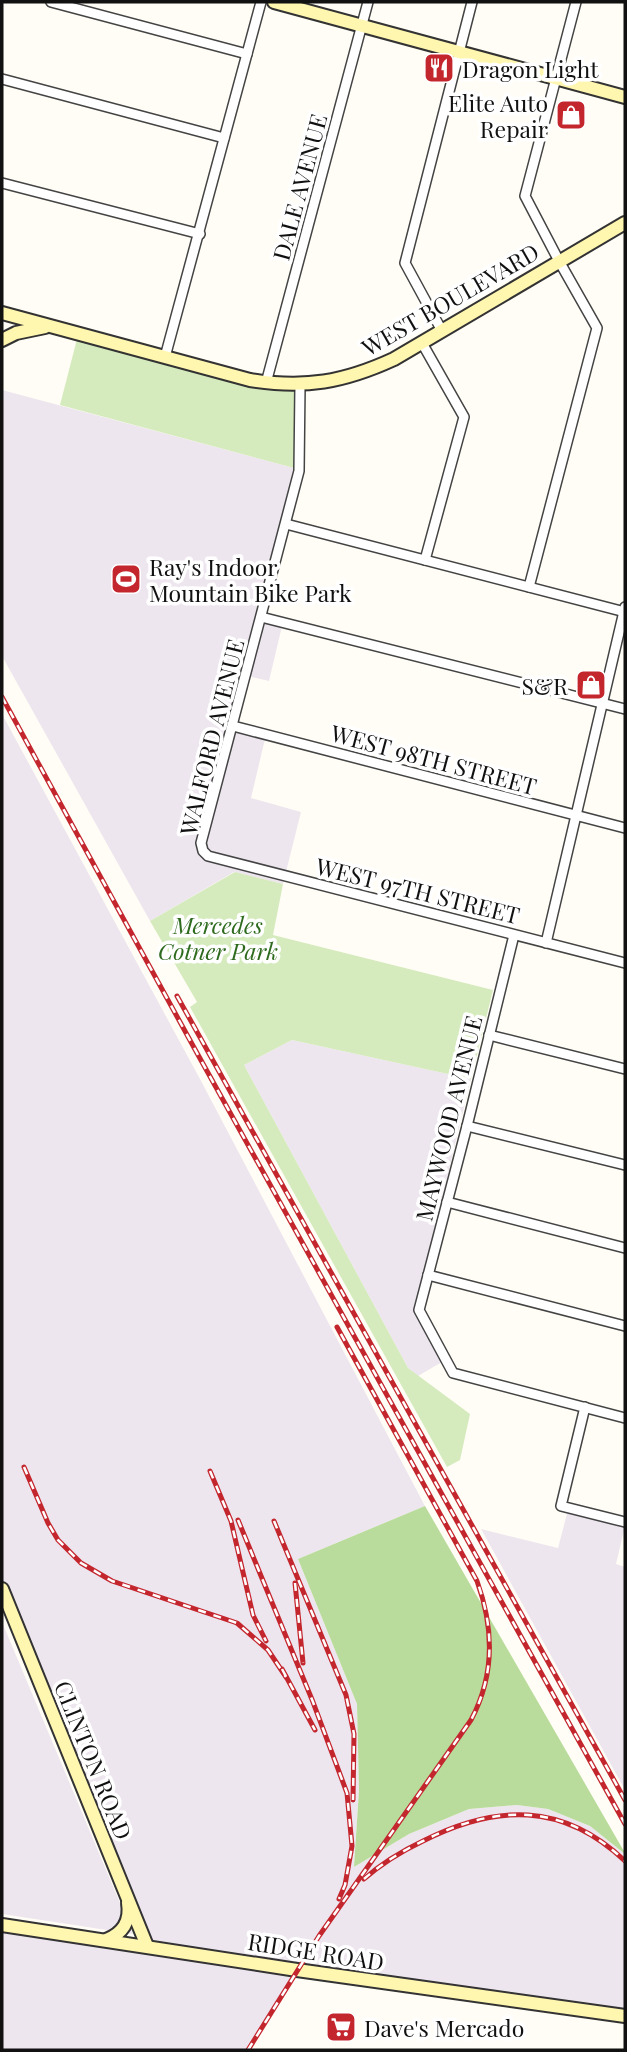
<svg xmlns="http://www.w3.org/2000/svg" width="627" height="2052" viewBox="0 0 627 2052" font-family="'Playfair Display',serif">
	<rect width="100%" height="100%" fill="#fffdf5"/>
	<g fill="#eee6ef">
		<path d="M2 390 294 468 256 619 282 626 269 681 243 675 230 730 265 739 251 798 301 812 283 884 234 872 150 921 2 656Z"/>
		<path d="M2 714 200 1079 425 1506 298 1559 357 1704 359 1790 354 1867 409 1834 469 1809 517 1805 548 1809 590 1826 625 1854V2011L152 1942 2 1578Z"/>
		<path d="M292 1040 471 1079 415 1309 442 1362 418 1376 408 1368 244 1065Z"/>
		<path d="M568 1510 625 1526 616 1564 625 1567V1790L481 1529 558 1548Z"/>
		<path d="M2 1622 133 1934 2 1914Z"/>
		<path d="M2 1925 297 1970 248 2050H2Z"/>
	</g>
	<g fill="#d5ebbd">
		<path d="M77 339 296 389 294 468 60 405Z"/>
		<path d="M235 872 283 884 273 935 493 990 471 1079 292 1040 244 1065 408 1368 470 1414 460 1460 447 1467 190 1007 197 1002 150 921Z"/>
	</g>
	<path fill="#b9dc9c" d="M425 1506 625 1853V1854L590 1826 548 1809 517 1805 469 1809 409 1834 354 1867 359 1790 357 1704 298 1559Z"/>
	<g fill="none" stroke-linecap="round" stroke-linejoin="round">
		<g stroke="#444" stroke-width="12">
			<g id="street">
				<path d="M51 2 247 54"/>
				<path d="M2 79 224 138"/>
				<path d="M2 183 200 234"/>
				<path d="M442 331 405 263 472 2"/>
				<path d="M422 343 464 417 425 560"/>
				<path d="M165 357 261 2"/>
				<path d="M266 383 368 2"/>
				<path d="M300 385 299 471 201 843 203 851 208 856 625 963"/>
				<path d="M286 524 625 612"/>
				<path d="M529 587 597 328 559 261 525 196 576 2"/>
				<path d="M261 617 625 709"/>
				<path d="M233 726 625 828"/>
				<path d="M514 935 467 1126 419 1310 453 1373 625 1418"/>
				<path d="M546 943 625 607"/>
				<path d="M489 1035 625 1069"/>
				<path d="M467 1126 625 1165"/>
				<path d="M447 1202 625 1248"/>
				<path d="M428 1275 625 1326"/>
				<path d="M585 1407 561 1506 625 1522"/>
			</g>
		</g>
		<g stroke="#333" stroke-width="16">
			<g id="secondary">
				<path d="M274 2 625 97"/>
				<path d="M2 313 250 380C305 389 344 382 394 359L625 223"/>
				<path d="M2 340 16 333 45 327"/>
				<path d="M2 1589 147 1946"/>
				<path d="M2 1925 297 1970 625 2016"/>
				<path d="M106 1940C122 1934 131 1921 128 1903"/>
			</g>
		</g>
		<use href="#street" stroke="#fff" stroke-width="9"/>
		<use href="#secondary" stroke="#fff6b0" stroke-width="12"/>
		<g stroke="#c4262e" stroke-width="5">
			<g id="rail">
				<path d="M2 697 197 1053 625 1824"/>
				<path d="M177 996 625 1800"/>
				<path d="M24 1467 48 1523 58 1540 81 1563 112 1581 237 1623 268 1650 286 1677"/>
				<path d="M210 1471 231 1521 253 1615 266 1641"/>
				<path d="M238 1520 313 1702 347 1793 352 1846 345 1885 339 1899"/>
				<path d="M274 1521 346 1695 354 1734 353 1800"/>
				<path d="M295 1583 303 1663"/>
				<path d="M282 1669 315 1730"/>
				<path d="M364 1879C381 1864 402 1851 423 1841 496 1804 563 1802 625 1861"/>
				<path d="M248 2050 319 1936 471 1720C495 1675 494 1628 477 1581L337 1327"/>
			</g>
		</g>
		<use href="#rail" stroke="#fff" stroke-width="2.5" stroke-dasharray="8" stroke-linecap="butt"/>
	</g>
	<defs>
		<g id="restaurant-square" transform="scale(1.575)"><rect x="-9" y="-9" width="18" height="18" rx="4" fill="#c4262e" stroke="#fff"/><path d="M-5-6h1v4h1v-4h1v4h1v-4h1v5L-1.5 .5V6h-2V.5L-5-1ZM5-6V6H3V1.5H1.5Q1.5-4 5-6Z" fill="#fff"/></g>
		<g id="shop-square" transform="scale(1.575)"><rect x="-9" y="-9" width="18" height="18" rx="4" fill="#c4262e" stroke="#fff"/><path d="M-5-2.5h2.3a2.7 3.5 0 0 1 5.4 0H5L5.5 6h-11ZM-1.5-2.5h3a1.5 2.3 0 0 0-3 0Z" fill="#fff"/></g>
		<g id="stadium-square" transform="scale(1.575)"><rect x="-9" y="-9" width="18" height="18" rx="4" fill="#c4262e" stroke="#fff"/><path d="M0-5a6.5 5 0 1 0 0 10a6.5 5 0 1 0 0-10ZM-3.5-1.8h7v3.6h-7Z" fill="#fff"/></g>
		<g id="supermarket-square" transform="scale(1.575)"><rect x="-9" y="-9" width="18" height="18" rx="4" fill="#c4262e" stroke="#fff"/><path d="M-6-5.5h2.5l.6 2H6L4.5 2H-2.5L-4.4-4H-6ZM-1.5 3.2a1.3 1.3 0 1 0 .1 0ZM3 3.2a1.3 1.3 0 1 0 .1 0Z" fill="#fff"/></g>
	</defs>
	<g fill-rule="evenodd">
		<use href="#restaurant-square" x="439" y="68"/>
		<use href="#shop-square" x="571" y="115"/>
		<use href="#stadium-square" x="126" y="579"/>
		<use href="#shop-square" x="591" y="685"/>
		<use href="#supermarket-square" x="341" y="2027"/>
	</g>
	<g text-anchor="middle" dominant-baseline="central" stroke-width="7" stroke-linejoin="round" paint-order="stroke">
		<g font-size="23" fill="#111" stroke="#fff" text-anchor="start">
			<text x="462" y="68">Dragon Light</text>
			<text x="548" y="102" text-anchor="end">Elite Auto<tspan x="548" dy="26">Repair</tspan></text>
			<text x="149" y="566">Ray's Indoor<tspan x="149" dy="26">Mountain Bike Park</tspan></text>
			<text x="568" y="685" text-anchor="end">S&amp;R</text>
			<text x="364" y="2027">Dave's Mercado</text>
		</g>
		<g font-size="23" fill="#111" stroke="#fff">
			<text transform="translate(299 187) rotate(-75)">DALE AVENUE</text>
			<text transform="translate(450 299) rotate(-30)">WEST BOULEVARD</text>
			<text transform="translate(211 737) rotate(-76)">WALFORD AVENUE</text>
			<text transform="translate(434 759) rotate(15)">WEST 98TH STREET</text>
			<text transform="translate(418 890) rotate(14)">WEST 97TH STREET</text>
			<text transform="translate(448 1118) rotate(-76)">MAYWOOD AVENUE</text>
			<text transform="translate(94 1760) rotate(68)">CLINTON ROAD</text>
			<text transform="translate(316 1951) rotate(9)">RIDGE ROAD</text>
		</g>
		<g font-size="23" font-style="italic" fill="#2f6b1f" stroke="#fff">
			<text x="218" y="924">Mercedes<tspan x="218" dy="26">Cotner Park</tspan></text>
		</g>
	</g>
	<rect width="627" height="2052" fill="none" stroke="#111111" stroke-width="7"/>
</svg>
